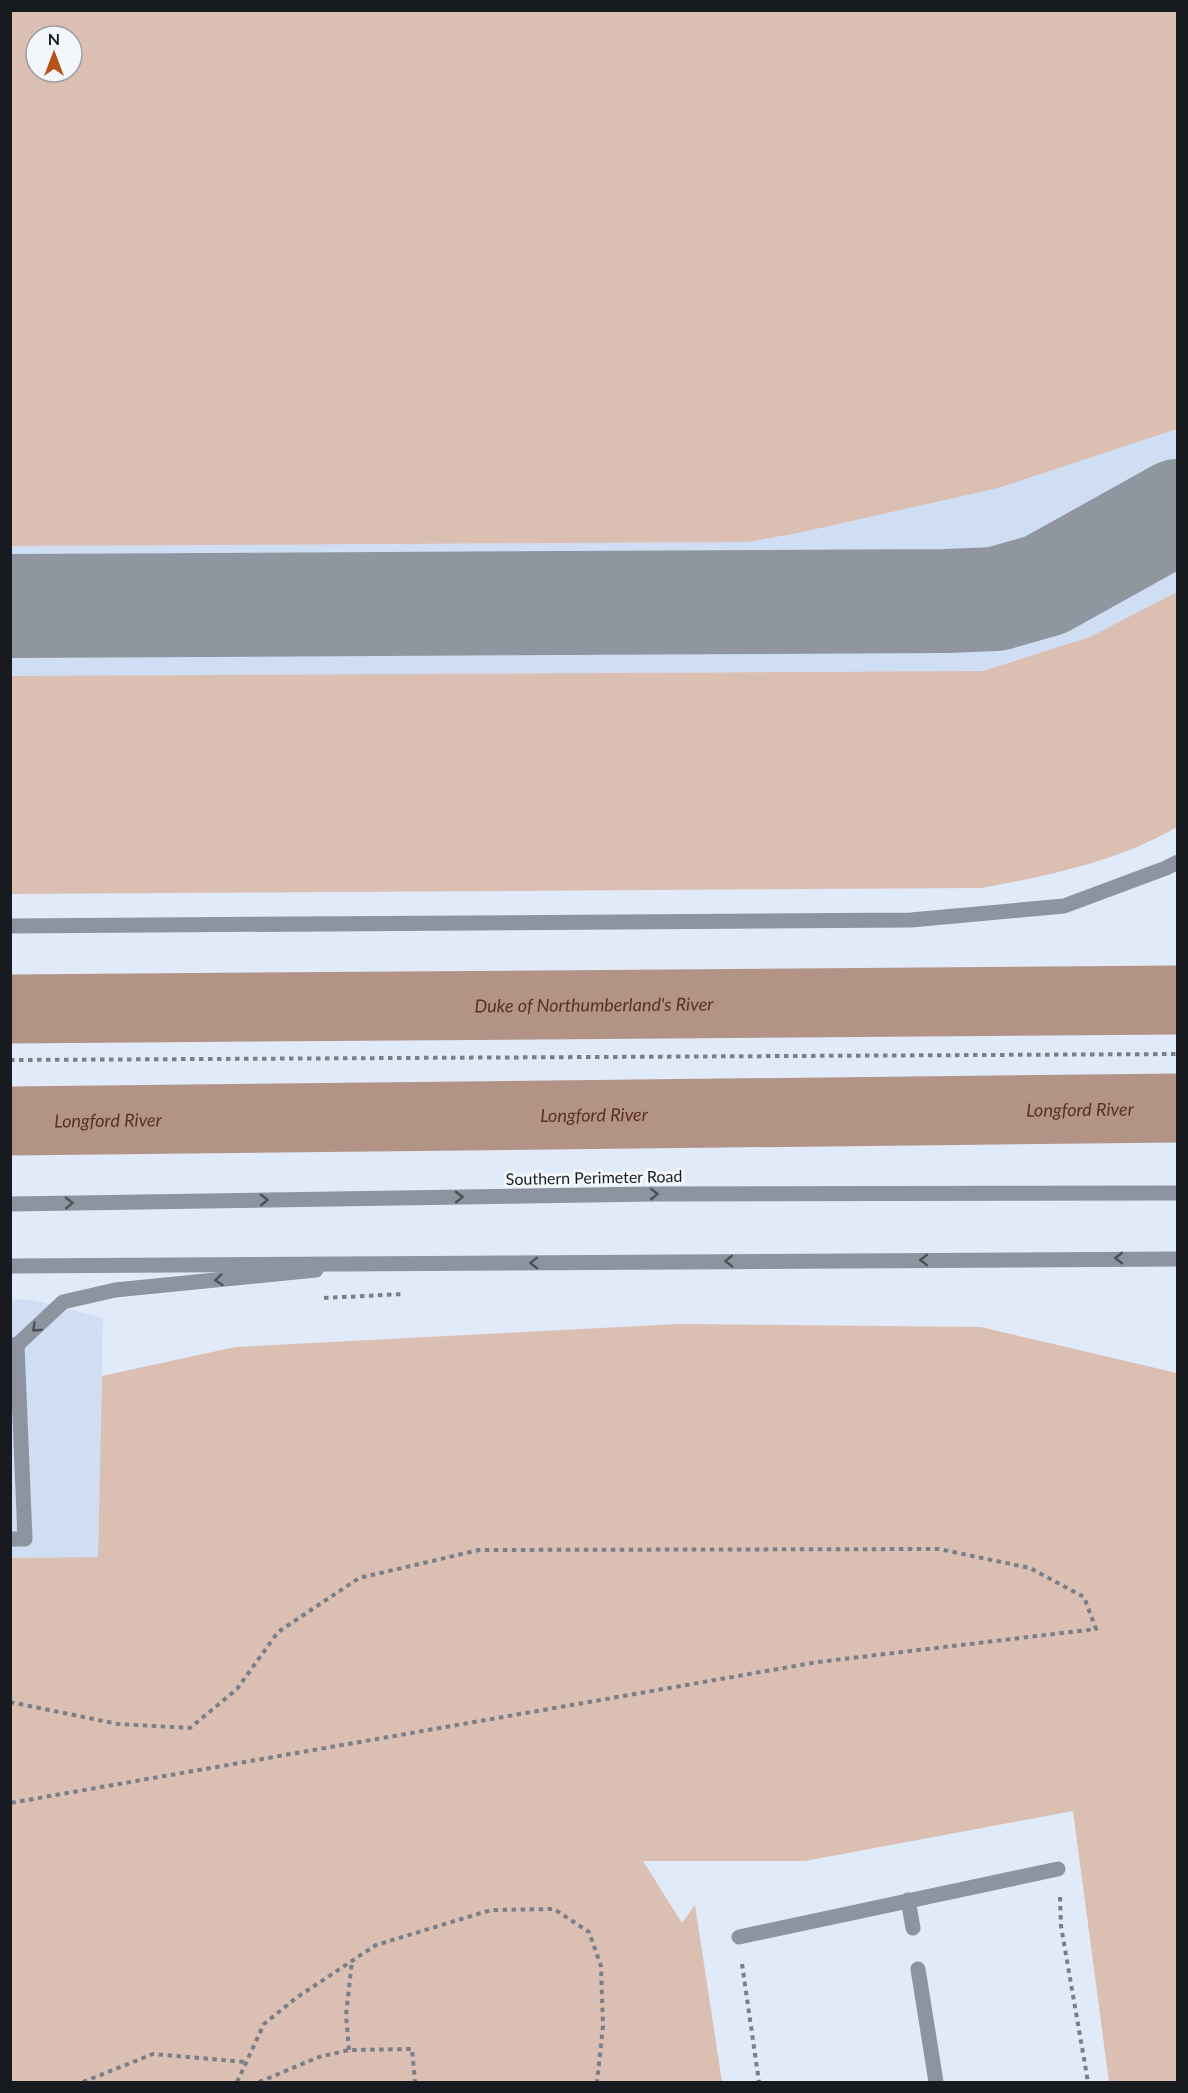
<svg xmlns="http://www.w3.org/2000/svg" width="1188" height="2093" viewBox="0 0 1188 2093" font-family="Lato,sans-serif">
	<rect width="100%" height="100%" fill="#e0eaf8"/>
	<g fill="#d0def3" fill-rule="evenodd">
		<path d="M10 11H1177V815L11 879ZM36 36H72V72H36Z"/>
		<path d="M11 1299 33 1300 103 1318 98 1557 11 1558Z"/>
	</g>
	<g fill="#dcbfb3" fill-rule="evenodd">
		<path d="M10 11H1177V429L998 488 798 533 747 542 11 546ZM36 36H72V72H36Z"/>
		<path d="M1177 592V827C1117 862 1050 875 982 888L11 894V676L983 671 1090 637Z"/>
		<path d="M679 1324 981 1327 1177 1373V2082H1109L1073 1811 805 1861H643L682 1923 695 1905 722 2082H11V1558L98 1557 102 1376 235 1347Z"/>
	</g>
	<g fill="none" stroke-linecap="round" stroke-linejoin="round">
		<g stroke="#b29385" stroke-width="69">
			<path id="s1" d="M10 1009 1178 1000"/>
			<path id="s2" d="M10 1121 1178 1108"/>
		</g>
		<path stroke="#8f96a0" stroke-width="104" d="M10 606 946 601 996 599 1045 585 1178 511"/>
		<g stroke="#797f89" stroke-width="4" stroke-dasharray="4.5 4.5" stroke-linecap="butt">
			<path d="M10 1060 1178 1054"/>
			<path d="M324 1298 403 1294"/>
			<path d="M10 1702 118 1724 190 1728 237 1689 278 1632 359 1578 479 1550 939 1549 1030 1568 1084 1597 1096 1629 818 1662 10 1803"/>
			<path d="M1060 1897 1061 1926 1088 2082"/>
			<path d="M742 1964 759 2082"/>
			<path d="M349 2050 346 2015 352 1961"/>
			<path d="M83 2082 153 2054 246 2062"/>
			<path d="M237 2082 264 2024 296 1998 376 1945 491 1910 554 1909 589 1932 601 1966 603 2026 597 2082"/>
			<path d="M259 2082 319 2057 349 2050 412 2049 415 2082"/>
		</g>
		<g stroke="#8c949f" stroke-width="15">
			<path d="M10 926 911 920 1064 906 1166 868 1178 862"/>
			<path d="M10 1345H17L63 1302 115 1290 316 1270"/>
			<path d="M10 1539H25L17 1345"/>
			<path d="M908 1900 913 1928"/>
			<path d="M739 1937 1058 1869"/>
		</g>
		<path stroke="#8c949f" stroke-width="15" d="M918 1969 936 2082"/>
		<g stroke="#8c949f" stroke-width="15">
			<path d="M10 1204 655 1194 1178 1193"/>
			<path d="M10 1266 1178 1259"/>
		</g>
	</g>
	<defs><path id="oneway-chevron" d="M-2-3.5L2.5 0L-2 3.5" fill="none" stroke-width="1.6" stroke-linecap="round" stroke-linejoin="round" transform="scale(1.5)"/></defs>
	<g stroke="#4c5159">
		<use href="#oneway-chevron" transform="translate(654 1194) rotate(-1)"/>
		<use href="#oneway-chevron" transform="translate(459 1197) rotate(-1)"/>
		<use href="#oneway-chevron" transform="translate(264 1200) rotate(-1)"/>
		<use href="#oneway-chevron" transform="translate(69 1203) rotate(-1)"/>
		<use href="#oneway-chevron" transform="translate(1119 1258) rotate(180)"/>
		<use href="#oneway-chevron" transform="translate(924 1260) rotate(180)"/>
		<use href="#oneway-chevron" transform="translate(729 1261) rotate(179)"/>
		<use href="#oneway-chevron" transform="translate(534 1263) rotate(179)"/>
		<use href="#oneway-chevron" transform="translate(219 1280) rotate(174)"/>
		<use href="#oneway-chevron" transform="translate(36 1328) rotate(137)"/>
	</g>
	<g text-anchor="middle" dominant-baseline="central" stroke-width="6" stroke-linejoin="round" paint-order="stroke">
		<g font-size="16" fill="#171a1f" stroke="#f3f7fc">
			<text transform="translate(594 1177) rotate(-1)">Southern Perimeter Road</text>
		</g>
		<g font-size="18" font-style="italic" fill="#5d301c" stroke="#f3f7fc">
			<text stroke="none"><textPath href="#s1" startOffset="584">Duke of Northumberland's River</textPath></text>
			<text stroke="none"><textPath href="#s2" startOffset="1070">Longford River</textPath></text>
			<text stroke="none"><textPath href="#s2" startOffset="584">Longford River</textPath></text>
			<text stroke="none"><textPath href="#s2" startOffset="98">Longford River</textPath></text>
		</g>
	</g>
	<rect width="1188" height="2093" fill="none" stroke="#171a1f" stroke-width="24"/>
	<g transform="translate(54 54)"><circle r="28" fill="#f3f7fc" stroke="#9b9fa4" stroke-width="1.5"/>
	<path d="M0-4.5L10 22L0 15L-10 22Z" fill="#b6521c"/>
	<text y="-9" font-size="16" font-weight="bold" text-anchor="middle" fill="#171a1f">N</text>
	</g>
</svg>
